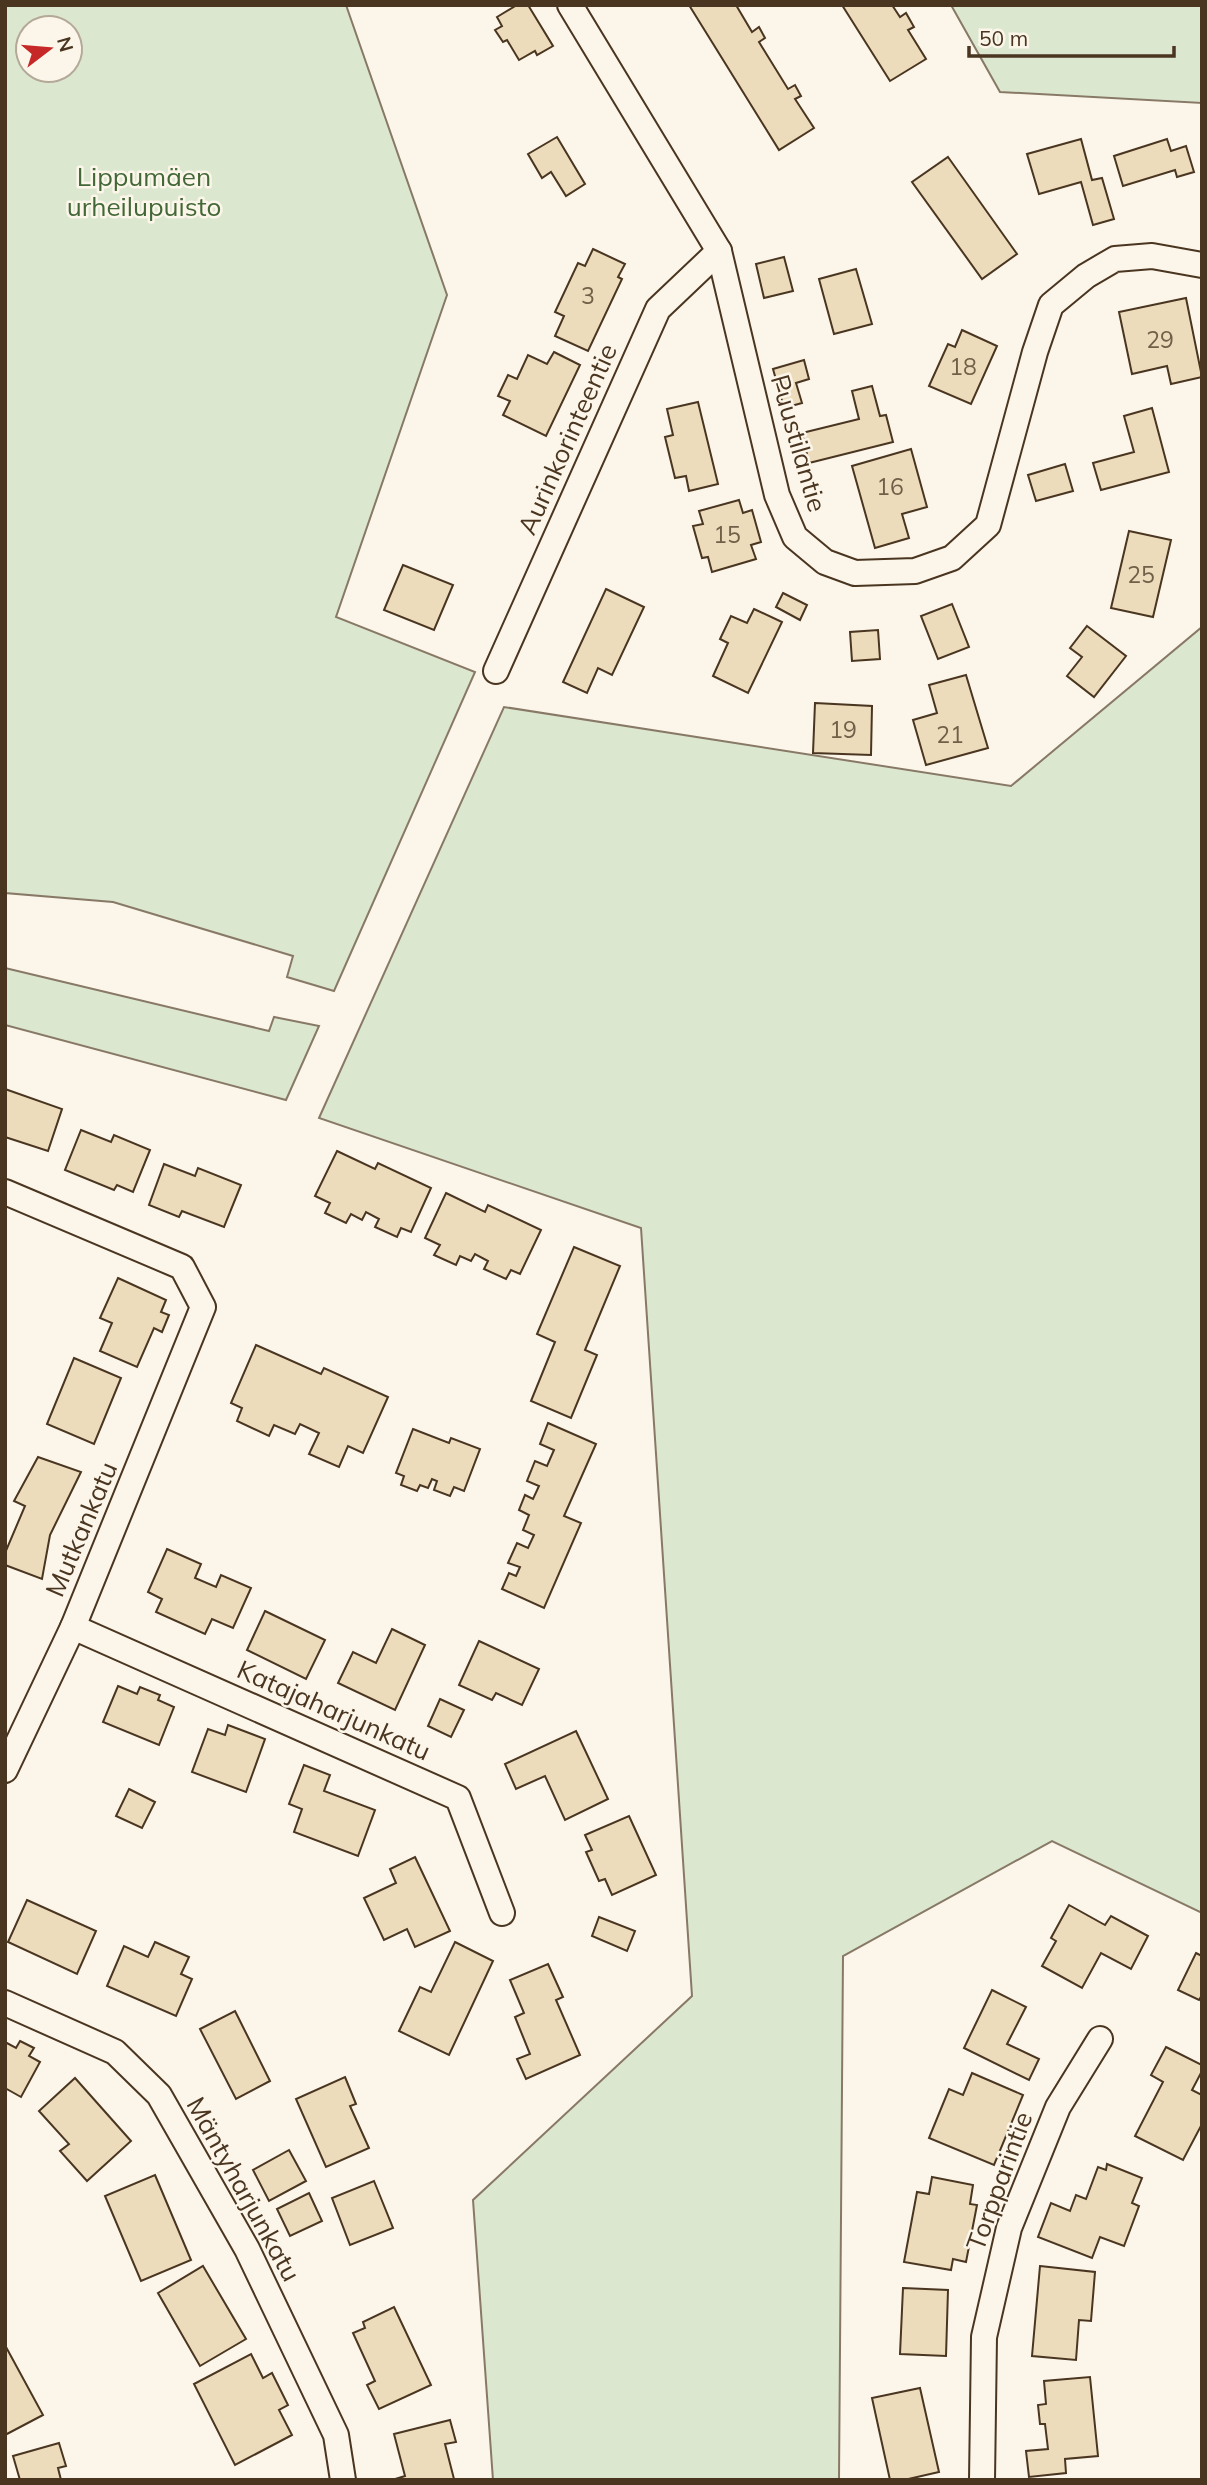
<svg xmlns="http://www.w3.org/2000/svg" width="1207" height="2485" viewBox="0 0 1207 2485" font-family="Mulish,sans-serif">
	<rect width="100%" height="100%" fill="#fbf6e9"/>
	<g fill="#dce7d0" stroke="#887966" stroke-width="2" fill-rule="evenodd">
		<path d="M5 5H346L447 295 336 617 475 672 334 991 287 977 293 956 113 902 5 893ZM70 28V70H28V28Z"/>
		<path d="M951 5H1202V103L1000 92Z"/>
		<path d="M1202 627V1913L1052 1841 843 1956 839 2480H493L473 2200 692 1996 641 1228 319 1118 504 707 1011 786Z"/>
		<path d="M5 968 269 1031 274 1017 319 1026 286 1100 5 1025Z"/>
	</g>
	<g fill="#ecdcbc" stroke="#4a3520" stroke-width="2">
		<path d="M517 5H528L553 46 537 55 535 51 519 60 507 40 503 42 495 30 502 26 497 17Z"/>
		<path d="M689 5H736L752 32 759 27 765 38 759 42 788 89 795 85 801 96 795 99 814 128 779 150Z"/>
		<path d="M842 5H892L900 17 906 13 914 27 908 30 926 59 890 81Z"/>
		<path d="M557 137 585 184 566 196 551 172 542 178 528 154Z"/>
		<path d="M1081 139 1092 180 1102 178 1114 219 1093 225 1081 182 1039 194 1027 154Z"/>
		<path d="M1167 139 1171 151 1186 146 1194 172 1177 177 1175 170 1123 186 1114 156Z"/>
		<path d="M948 157 1017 254 982 279 912 182Z"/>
		<path d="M593 249 625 264 618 277 622 279 588 351 555 336 564 316 555 312 578 263 585 266Z"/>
		<path d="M784 257 793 291 764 298 756 264Z"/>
		<path d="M856 269 872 324 834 334 819 279Z"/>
		<path d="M1186 298 1202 377 1171 384 1167 366 1132 374 1119 312Z"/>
		<path d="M962 330 997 346 971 404 929 386 948 344 955 347Z"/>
		<path d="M554 352 580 365 546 436 503 415 510 401 498 396 508 375 517 379 528 355 547 364Z"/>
		<path d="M804 360 809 379 796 383 802 403 784 408 773 369Z"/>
		<path d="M872 386 880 416 886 415 893 442 809 463 802 433 859 419 852 391Z"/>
		<path d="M698 402 718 484 689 491 686 476 675 478 665 437 673 435 667 409Z"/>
		<path d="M1152 408 1169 472 1101 490 1093 463 1134 452 1124 416Z"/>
		<path d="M911 449 927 507 902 514 909 538 875 548 852 466Z"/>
		<path d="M1065 464 1073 491 1036 501 1028 475Z"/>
		<path d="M739 500 743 513 752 510 761 542 751 545 756 559 712 572 708 557 702 558 693 526 703 524 699 511Z"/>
		<path d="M1129 531 1171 540 1153 617 1111 608Z"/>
		<path d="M403 565 453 585 434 630 384 610Z"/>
		<path d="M606 589 644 607 612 675 598 668 587 693 563 682Z"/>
		<path d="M783 593 807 605 800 620 776 607Z"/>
		<path d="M952 604 969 647 938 659 921 616Z"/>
		<path d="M754 609 782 622 748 693 713 676 728 643 720 639 731 616 747 623Z"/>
		<path d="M1087 626 1126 656 1094 697 1067 676 1082 657 1070 648Z"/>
		<path d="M878 630 880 659 852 661 850 632Z"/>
		<path d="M966 675 988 748 926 765 913 720 937 713 929 685Z"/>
		<path d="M815 703 872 706 871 755 813 753Z"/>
		<path d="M5 1089 62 1109 48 1151 5 1137Z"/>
		<path d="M81 1130 111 1142 114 1135 150 1150 133 1192 117 1185 114 1190 65 1170Z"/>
		<path d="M337 1151 375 1169 378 1163 431 1188 411 1232 401 1228 397 1237 375 1227 379 1219 366 1212 362 1220 351 1214 346 1223 325 1213 330 1203 315 1196Z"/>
		<path d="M164 1164 195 1176 198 1168 241 1185 224 1227 182 1211 179 1217 149 1205Z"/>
		<path d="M446 1193 485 1212 488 1205 541 1230 520 1274 511 1270 506 1279 484 1269 488 1261 475 1254 471 1261 460 1256 456 1265 434 1255 440 1245 425 1238Z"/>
		<path d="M574 1247 620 1266 585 1350 597 1355 571 1418 531 1401 555 1342 537 1334Z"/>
		<path d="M118 1278 166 1300 161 1312 169 1315 162 1332 154 1328 137 1367 100 1351 112 1323 100 1318Z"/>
		<path d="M256 1345 321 1374 324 1368 388 1397 363 1453 348 1446 339 1467 309 1454 319 1433 300 1424 295 1434 274 1425 269 1436 237 1421 242 1408 231 1403Z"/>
		<path d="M74 1358 121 1378 94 1444 47 1424Z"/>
		<path d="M548 1423 596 1444 564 1516 581 1523 544 1608 502 1589 509 1573 516 1576 520 1567 508 1563 517 1543 528 1548 534 1535 523 1530 529 1515 519 1510 525 1495 533 1499 539 1486 527 1481 535 1461 547 1466 554 1450 540 1444Z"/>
		<path d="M413 1429 449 1443 451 1438 480 1449 464 1491 454 1487 450 1496 434 1490 437 1481 432 1479 428 1488 420 1485 417 1491 401 1485 404 1476 396 1473Z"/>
		<path d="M38 1457 81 1472 50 1535 42 1579 5 1565V1553L25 1506 14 1501Z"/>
		<path d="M167 1549 201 1564 195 1578 216 1587 221 1575 251 1588 233 1628 212 1619 205 1634 156 1612 162 1599 148 1592Z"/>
		<path d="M265 1611 325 1640 306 1679 247 1650Z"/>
		<path d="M392 1629 425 1645 395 1710 338 1683 353 1652 376 1663Z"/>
		<path d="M479 1641 539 1669 522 1705 496 1693 492 1700 459 1685Z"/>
		<path d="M118 1686 137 1694 140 1687 160 1695 158 1700 174 1707 159 1745 103 1722Z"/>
		<path d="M440 1699 464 1710 451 1737 428 1726Z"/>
		<path d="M228 1725 265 1739 246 1792 192 1772 208 1729 225 1735Z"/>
		<path d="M576 1731 608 1799 565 1820 545 1776 516 1789 505 1764Z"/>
		<path d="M304 1765 330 1775 324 1791 375 1810 358 1856 294 1832 302 1809 289 1804Z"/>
		<path d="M129 1789 155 1802 142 1828 116 1816Z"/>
		<path d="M629 1816 656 1875 612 1895 605 1879 599 1881 586 1852 592 1850 585 1835Z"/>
		<path d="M415 1857 450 1931 415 1947 407 1929 384 1940 364 1898 396 1883 390 1869Z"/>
		<path d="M27 1900 96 1931 77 1974 8 1942Z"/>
		<path d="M1069 1905 1105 1925 1111 1916 1148 1936 1131 1969 1101 1953 1082 1988 1042 1966 1056 1941 1051 1938Z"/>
		<path d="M599 1917 635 1931 627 1951 592 1936Z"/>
		<path d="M155 1942 189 1957 181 1974 192 1979 176 2016 107 1986 124 1946 148 1957Z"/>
		<path d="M455 1942 493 1961 449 2055 399 2031 420 1987 431 1992Z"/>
		<path d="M1196 1953 1202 1956V1995L1199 2000 1178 1990Z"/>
		<path d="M548 1964 563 1997 556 2000 580 2055 526 2079 517 2059 530 2054 515 2017 524 2013 510 1980Z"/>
		<path d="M992 1990 1026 2007 1007 2044 1039 2059 1029 2080 964 2048Z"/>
		<path d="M235 2011 270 2081 236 2099 200 2029Z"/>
		<path d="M20 2041 34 2048 29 2056 40 2062 21 2097 5 2088V2042L16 2048Z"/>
		<path d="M1166 2047 1202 2065V2071L1192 2090 1202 2095V2124L1183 2160 1135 2136 1163 2082 1151 2075Z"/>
		<path d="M972 2073 1023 2095 994 2165 929 2138 949 2089 963 2095Z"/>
		<path d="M345 2077 356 2104 350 2106 369 2148 326 2167 296 2099Z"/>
		<path d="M75 2078 131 2141 87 2181 60 2151 69 2144 39 2111Z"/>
		<path d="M289 2150 306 2181 269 2201 253 2170Z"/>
		<path d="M1107 2164 1142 2178 1132 2203 1139 2206 1124 2246 1100 2237 1092 2258 1038 2237 1051 2203 1070 2211 1076 2195 1086 2199 1098 2167 1106 2170Z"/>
		<path d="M155 2175 191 2260 141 2281 105 2196Z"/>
		<path d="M932 2177 973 2185 970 2204 977 2205 966 2262 953 2259 951 2270 904 2262 917 2192 929 2194Z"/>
		<path d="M374 2181 393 2228 350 2245 332 2198Z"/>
		<path d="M309 2193 322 2221 290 2236 277 2209Z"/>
		<path d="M203 2266 246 2339 200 2366 158 2293Z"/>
		<path d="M1040 2266 1095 2272 1091 2321 1079 2320 1076 2360 1032 2356Z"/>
		<path d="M903 2288 948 2290 946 2356 900 2354Z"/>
		<path d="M394 2307 431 2385 379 2409 367 2385 375 2381 353 2333 365 2328 363 2322Z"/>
		<path d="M6 2347 43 2415 5 2435V2348Z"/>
		<path d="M251 2354 263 2378 272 2373 288 2405 279 2410 292 2435 235 2465 194 2384Z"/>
		<path d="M1090 2377 1098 2456 1065 2459 1066 2473 1029 2477 1026 2451 1048 2449 1045 2424H1040L1038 2405 1046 2404 1044 2381Z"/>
		<path d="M920 2388 939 2472 904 2480H890L872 2398Z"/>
		<path d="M450 2420 456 2442 445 2444 454 2479 392 2480 405 2476 394 2434Z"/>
		<path d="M59 2443 66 2466 58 2468 61 2480H20L13 2456Z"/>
	</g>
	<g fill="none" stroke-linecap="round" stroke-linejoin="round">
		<g stroke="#4a3520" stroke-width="28">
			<g id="minor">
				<path d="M570 5 719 251 777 495 795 537 825 562 855 573 915 571 952 558 988 525 1035 352 1051 305 1086 276 1115 259 1152 256 1202 265"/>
				<path d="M496 671 658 309 719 251"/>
				<path d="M5 1192 182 1267 203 1307 73 1627 5 1770"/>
				<path d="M73 1627 458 1798 502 1913"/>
				<path d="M5 2003 115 2052 159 2095 247 2249 336 2435 343 2480"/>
				<path d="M982 2480 984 2337 1009 2228 1058 2107 1100 2039"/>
			</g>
		</g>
		<use href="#minor" stroke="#fbf6e9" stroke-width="24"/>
	</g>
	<g text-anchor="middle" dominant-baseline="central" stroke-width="5" stroke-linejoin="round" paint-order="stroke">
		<g font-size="23" fill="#725f47">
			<text x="588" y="295">3</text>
			<text x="1160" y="339">29</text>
			<text x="963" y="366">18</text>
			<text x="890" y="486">16</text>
			<text x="727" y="534">15</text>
			<text x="1141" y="574">25</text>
			<text x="843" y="729">19</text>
			<text x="950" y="734">21</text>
		</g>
		<g font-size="26" fill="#436837" stroke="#fbf6e9">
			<text x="144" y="176">Lippumäen<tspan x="144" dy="30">urheilupuisto</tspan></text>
		</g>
		<g font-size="26" fill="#4a3520" stroke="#fbf6e9">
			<text transform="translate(567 439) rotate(-66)">Aurinkorinteentie</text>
			<text transform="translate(799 443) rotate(74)">Puustilantie</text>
			<text transform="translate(81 1529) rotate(-67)">Mutkankatu</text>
			<text transform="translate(334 1710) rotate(24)">Katajaharjunkatu</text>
			<text transform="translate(999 2181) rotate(-70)">Torpparintie</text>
			<text transform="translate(244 2189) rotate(61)">Mäntyharjunkatu</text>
		</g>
	</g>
	<rect width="1207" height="2485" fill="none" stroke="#4a3520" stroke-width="14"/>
	<g transform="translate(49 49) rotate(74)"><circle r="33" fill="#fbf6e9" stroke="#b4a999" stroke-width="2"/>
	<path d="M0-5L12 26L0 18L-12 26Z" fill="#c62828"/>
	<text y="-10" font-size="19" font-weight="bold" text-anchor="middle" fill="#4a3520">N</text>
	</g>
	<path d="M969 46v10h205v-10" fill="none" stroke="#4a3520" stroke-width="3.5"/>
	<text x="979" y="46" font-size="21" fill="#4a3520" stroke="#fbf6e9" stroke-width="5" paint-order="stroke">50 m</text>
</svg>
